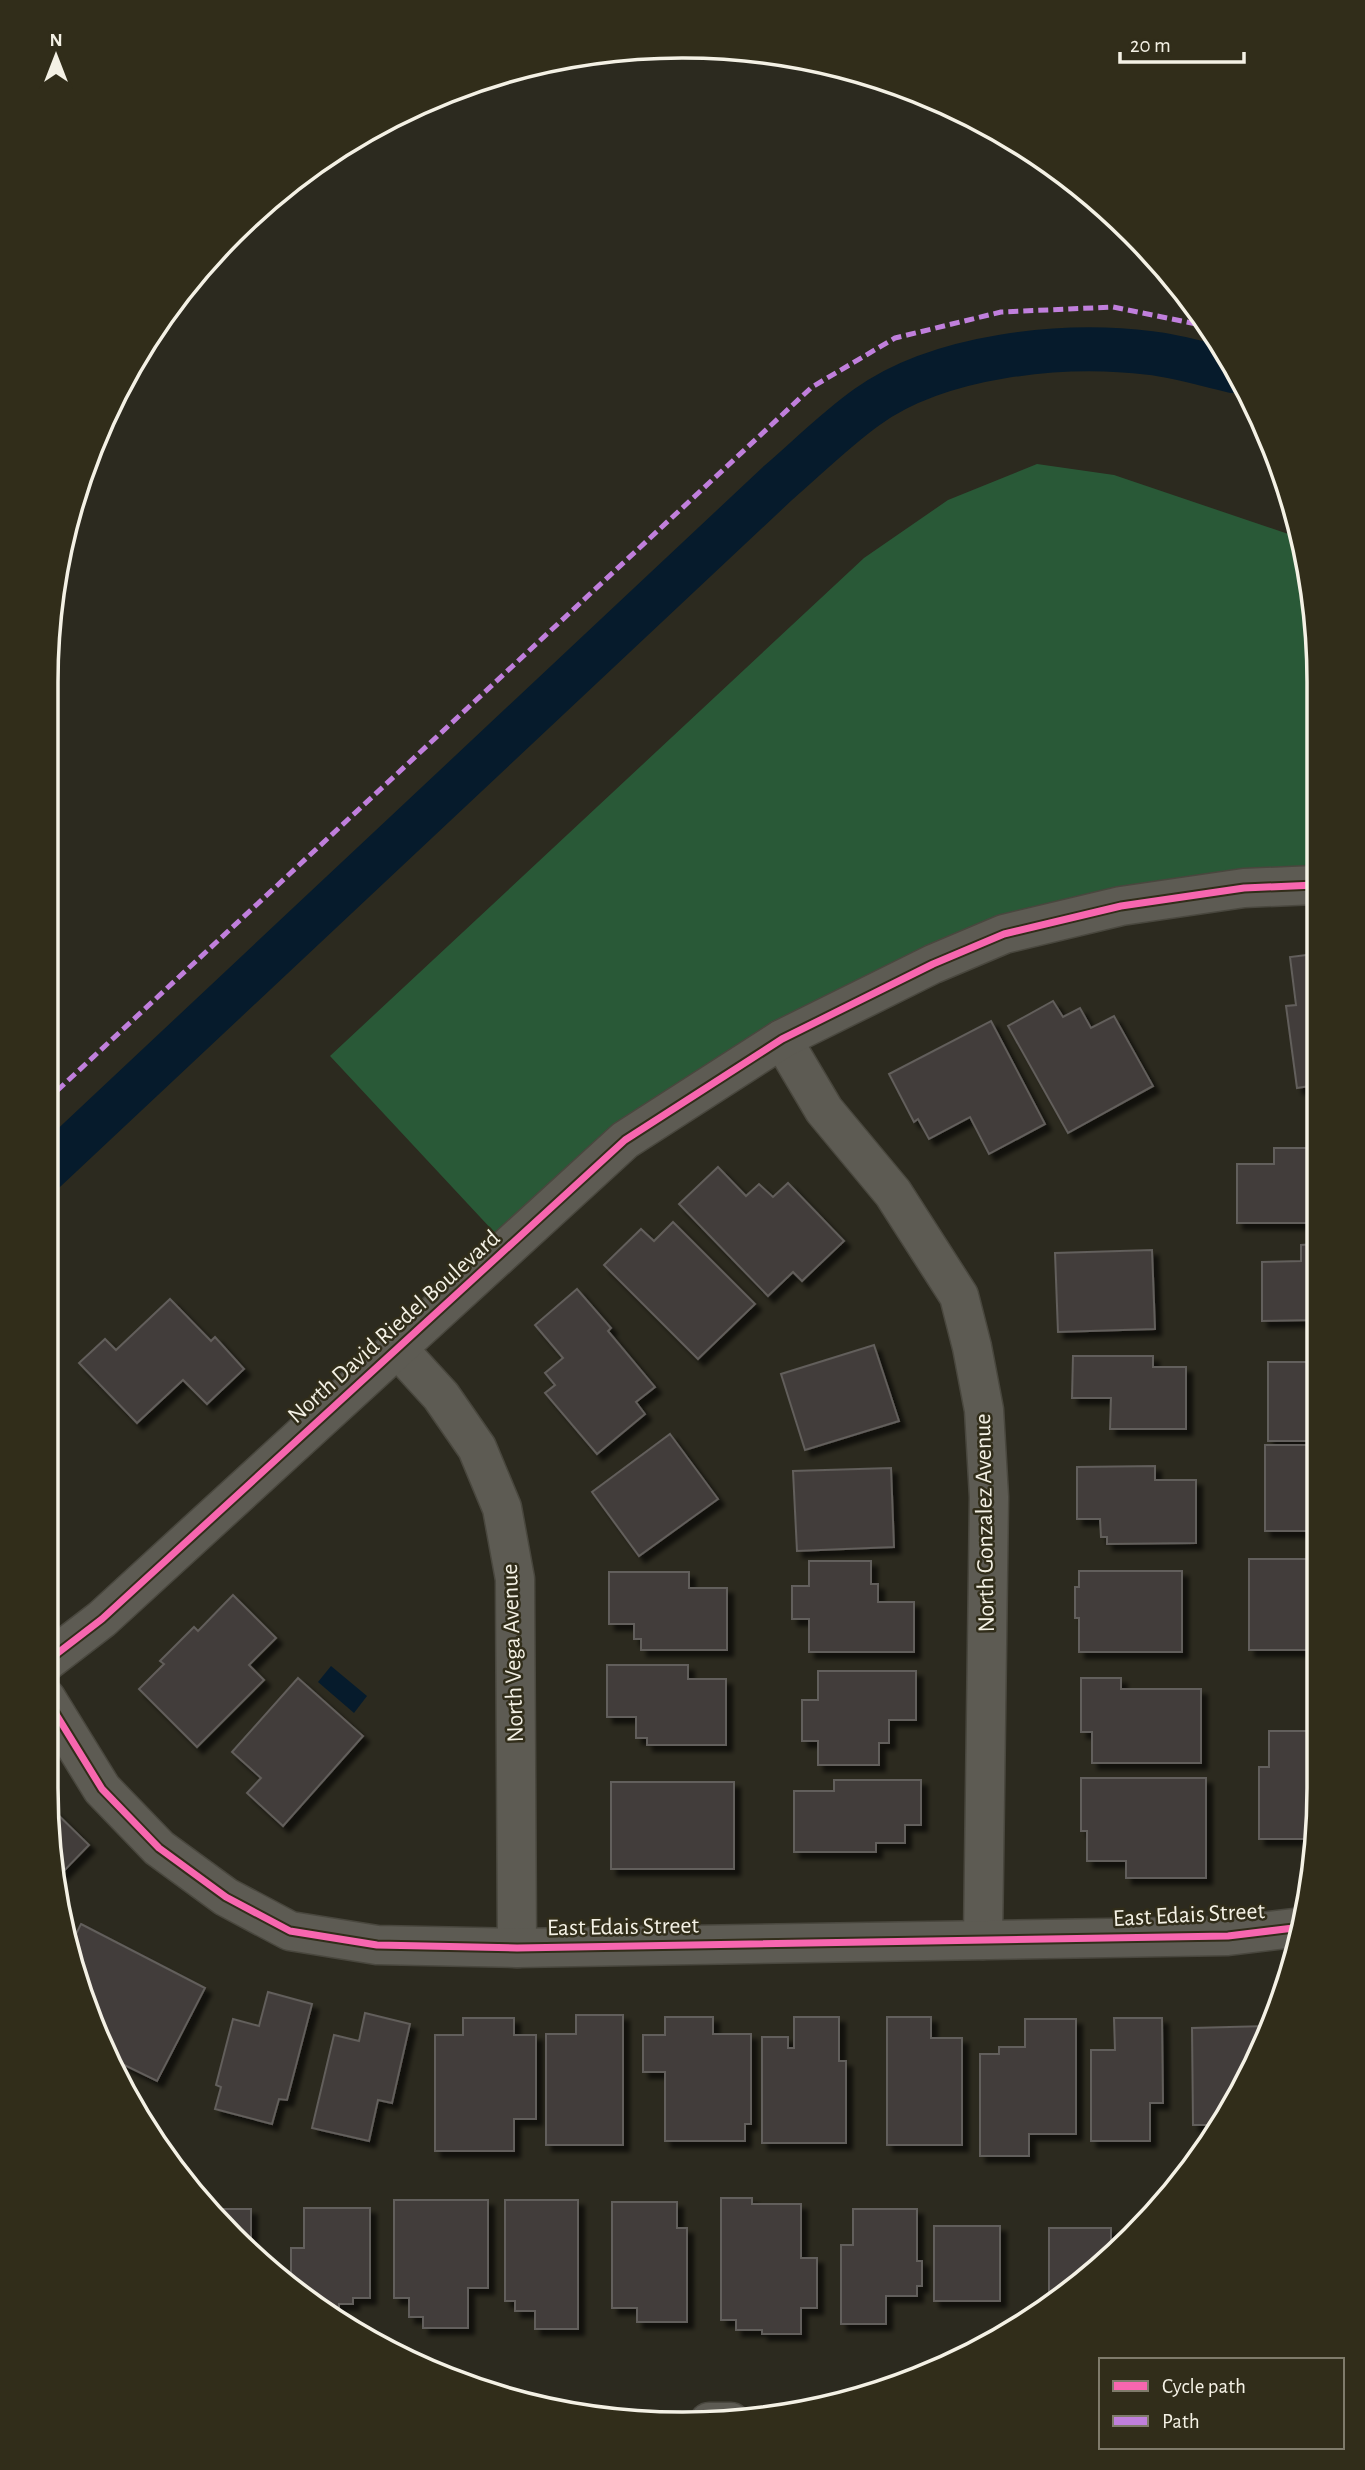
<svg xmlns="http://www.w3.org/2000/svg" width="1365" height="2470" viewBox="0 0 1365 2470" font-family="'Alegreya Sans',sans-serif">
	<defs>
		<filter id="shadow"><feDropShadow dx="6" dy="6" stdDeviation="2" flood-color="#0009"/></filter>
	</defs>
	<rect width="100%" height="100%" fill="#2c2a1f"/>
	<path fill="#295937" d="M1037 464 1114 475 1300 538 1314 600 1315 885 1121 906 782 1039 508 1247 330 1056 864 558 948 500Z"/>
	<path fill="#061b2c" d="M331 1666 367 1696 354 1713 318 1682Z"/>
	<g fill="none" stroke-linecap="round" stroke-linejoin="round">
		<path stroke="#061b2c" stroke-width="44" d="M46 1170 778 483C807 458 836 429 867 407 939 355 1064 342 1150 353 1178 356 1206 365 1233 371"/>
	</g>
	<g fill="#433e3b" stroke="#625e5b" stroke-width="2" filter="url(#shadow)">
		<path d="M1315 954 1316 1085 1297 1088 1286 1006 1296 1005 1290 957Z"/>
		<path d="M1053 1001 1063 1017 1080 1008 1091 1028 1114 1016 1153 1086 1068 1133 1008 1026Z"/>
		<path d="M991 1021 1045 1124 989 1154 970 1117 929 1139 918 1119 914 1122 889 1074Z"/>
		<path d="M1274 1148H1316V1223H1237V1164H1274Z"/>
		<path d="M718 1167 746 1196 759 1184 773 1197 788 1183 844 1241 802 1281 793 1272 768 1296 679 1204Z"/>
		<path d="M673 1222 755 1304 698 1359 604 1265 641 1229 654 1241Z"/>
		<path d="M1316 1244V1320L1262 1321V1262L1301 1261V1245Z"/>
		<path d="M1152 1250 1155 1329 1058 1332 1055 1253Z"/>
		<path d="M577 1289 611 1328 608 1331 655 1387 636 1402 645 1414 597 1454 545 1393 555 1385 545 1373 563 1358 535 1325Z"/>
		<path d="M170 1299 211 1341 215 1337 244 1369 207 1404 183 1380 137 1423 79 1363 105 1339 116 1350Z"/>
		<path d="M874 1345 899 1421 805 1450 781 1374Z"/>
		<path d="M1073 1356H1153V1367H1186V1429H1110L1111 1398H1072Z"/>
		<rect x="1268" y="1362" width="49" height="79"/>
		<path d="M670 1434 718 1499 639 1556 592 1492Z"/>
		<rect x="1265" y="1445" width="52" height="86"/>
		<path d="M1155 1466V1480H1196V1543L1107 1544V1537H1101L1100 1519H1077V1467Z"/>
		<path d="M891 1468 894 1547 797 1551 793 1471Z"/>
		<path d="M1249 1559H1317L1318 1650H1249Z"/>
		<path d="M809 1561H871V1584H878V1602H914V1652H809V1619H792V1586H809Z"/>
		<path d="M1079 1571H1182V1652H1079V1618H1075V1587H1079Z"/>
		<path d="M609 1572H689V1588H727V1650H641V1639H634V1624H609Z"/>
		<path d="M233 1595 276 1638 249 1665 264 1680 197 1747 139 1689 164 1664 160 1661 194 1627 198 1631Z"/>
		<path d="M607 1665H688V1679H726V1745H647V1738H636V1717H607Z"/>
		<path d="M818 1671H916V1720H889V1743H879V1765H818V1741H802V1700H818Z"/>
		<path d="M298 1678 363 1736 283 1826 247 1793 261 1778 232 1752Z"/>
		<path d="M1081 1678H1121V1689H1201V1763H1092V1732H1081Z"/>
		<path d="M1269 1731H1318V1814H1312V1839H1259V1767H1269Z"/>
		<path d="M1081 1778H1206V1878H1126V1861H1087V1831H1081Z"/>
		<path d="M834 1780H921V1825H905V1843H876V1852H794V1791H834Z"/>
		<rect x="611" y="1782" width="123" height="87"/>
		<path d="M48 1805 89 1845 60 1875Z"/>
		<path d="M81 1924 205 1988 157 2081 116 2061 79 1993 71 1944Z"/>
		<path d="M268 1992 312 2004 287 2100 279 2099 272 2124 215 2109 221 2087 216 2085 233 2019 259 2026Z"/>
		<path d="M365 2013 410 2024 392 2103 378 2100 369 2141 312 2128 334 2035 359 2041Z"/>
		<path d="M576 2015H623V2145H546V2034H576Z"/>
		<path d="M665 2017H713V2034H751V2124H745V2141H665V2072H643V2035H665Z"/>
		<path d="M794 2017H839V2061H846V2143H762V2037H788V2048H794Z"/>
		<path d="M887 2017H931V2038H962V2145H887Z"/>
		<path d="M463 2018H514V2035H536V2119H514V2151H435V2035H463Z"/>
		<path d="M1114 2018H1162L1163 2103H1150V2141H1091V2050H1115Z"/>
		<path d="M1025 2019H1076V2134H1029V2156H980V2054H999V2047H1025Z"/>
		<path d="M1267 2026 1234 2106 1219 2125H1193L1192 2028Z"/>
		<path d="M721 2198H752V2204H801V2258H817V2308H801V2334H762V2330H736V2320H721Z"/>
		<path d="M394 2200H488V2288H468V2328H423V2317H409V2298H394Z"/>
		<path d="M505 2200H578V2329H535V2311H515V2301H505Z"/>
		<path d="M612 2202H677V2228H687V2322H637V2308H612Z"/>
		<path d="M304 2208H370V2298H353V2304H339V2322L329 2317 291 2282V2248H304Z"/>
		<path d="M213 2209H251V2244Z"/>
		<path d="M853 2209H917V2261H922V2286H917V2296H886V2324H841V2245H853Z"/>
		<rect x="934" y="2226" width="66" height="75"/>
		<path d="M1049 2228H1111V2256L1103 2266 1049 2299Z"/>
	</g>
	<g fill="none" stroke-linecap="round" stroke-linejoin="round">
		<g stroke="#49473e" stroke-width="41">
			<g id="minor">
				<path d="M782 1039 824 1110 893 1193 959 1296 972 1347 984 1410 989 1497 983 1940"/>
				<path d="M398 1349 441 1396 477 1448 502 1508 515 1579 517 1948"/>
				<path d="M46 1662 102 1619 625 1140 782 1039 933 964 1004 934 1121 906 1244 888 1315 885"/>
				<path d="M46 1698 102 1789 159 1848 226 1897 290 1931 377 1945 517 1948 1228 1936 1302 1927"/>
				<path d="M709 2422H731"/>
			</g>
		</g>
		<use href="#minor" stroke="#5d5b53" stroke-width="38"/>
		<path stroke="#c07fdc" stroke-width="5" stroke-dasharray="10 5" stroke-linecap="butt" d="M46 1101 812 387 895 338 1001 312 1113 307 1211 327"/>
		<g stroke="#312d1a" stroke-width="11">
			<g id="cycleway">
				<path d="M46 1662 102 1619 625 1140 782 1039 933 964 1004 934 1121 906 1244 888 1315 885"/>
				<path d="M46 1698 102 1789 159 1848 226 1897 290 1931 377 1945 517 1948 1228 1936 1302 1927"/>
			</g>
		</g>
		<use href="#cycleway" stroke="#f766af" stroke-width="7"/>
	</g>
	<g text-anchor="middle" dominant-baseline="central" stroke-width="5" stroke-linejoin="round" paint-order="stroke">
		<g font-size="24" fill="#f4f1e5" stroke="#312d1a">
			<text transform="translate(394 1327) rotate(-42)">North David Riedel Boulevard</text>
			<text transform="translate(985 1523) rotate(-91)">North Gonzalez Avenue</text>
			<text transform="translate(513 1653) rotate(-92)">North Vega Avenue</text>
			<text transform="translate(1189 1915) rotate(-3)">East Edais Street</text>
			<text transform="translate(623 1927) rotate(-1)">East Edais Street</text>
		</g>
	</g>
	<path d="M0 0H1365V2470H0ZM682 58H683A624 624 0 0 1 1307 682V1788A624 624 0 0 1 683 2412H682A624 624 0 0 1 58 1788V682A624 624 0 0 1 682 58Z" fill="#312d1a" fill-rule="evenodd"/>
	<path fill="none" stroke="#f4f1e5" stroke-width="3.5" d="M682 58H683A624 624 0 0 1 1307 682V1788A624 624 0 0 1 683 2412H682A624 624 0 0 1 58 1788V682A624 624 0 0 1 682 58Z"/>
	<rect x="1099" y="2358" width="245" height="91" fill="#312d1a" stroke="#7f7b6b" stroke-width="2"/>
	<rect x="1113" y="2381" width="35" height="10" fill="#f766af" stroke="#7f7b6b" stroke-width="2"/>
	<text x="1162" y="2393" font-size="21" fill="#f4f1e5">Cycle path</text>
	<rect x="1113" y="2416" width="35" height="10" fill="#c07fdc" stroke="#7f7b6b" stroke-width="2"/>
	<text x="1162" y="2428" font-size="21" fill="#f4f1e5">Path</text>
	<g transform="translate(56 56)" stroke="#312d1a" stroke-width="5" paint-order="stroke">
	<path d="M0-5L12 26L0 18L-12 26Z" fill="#f4f1e5"/>
	<text y="-10" font-size="19" font-weight="bold" text-anchor="middle" fill="#f4f1e5">N</text>
	</g>
	<path d="M1120 52v10h124v-10" fill="none" stroke="#f4f1e5" stroke-width="3.5"/>
	<text x="1130" y="52" font-size="21" fill="#f4f1e5" stroke="#312d1a" stroke-width="5" paint-order="stroke">20 m</text>
</svg>
